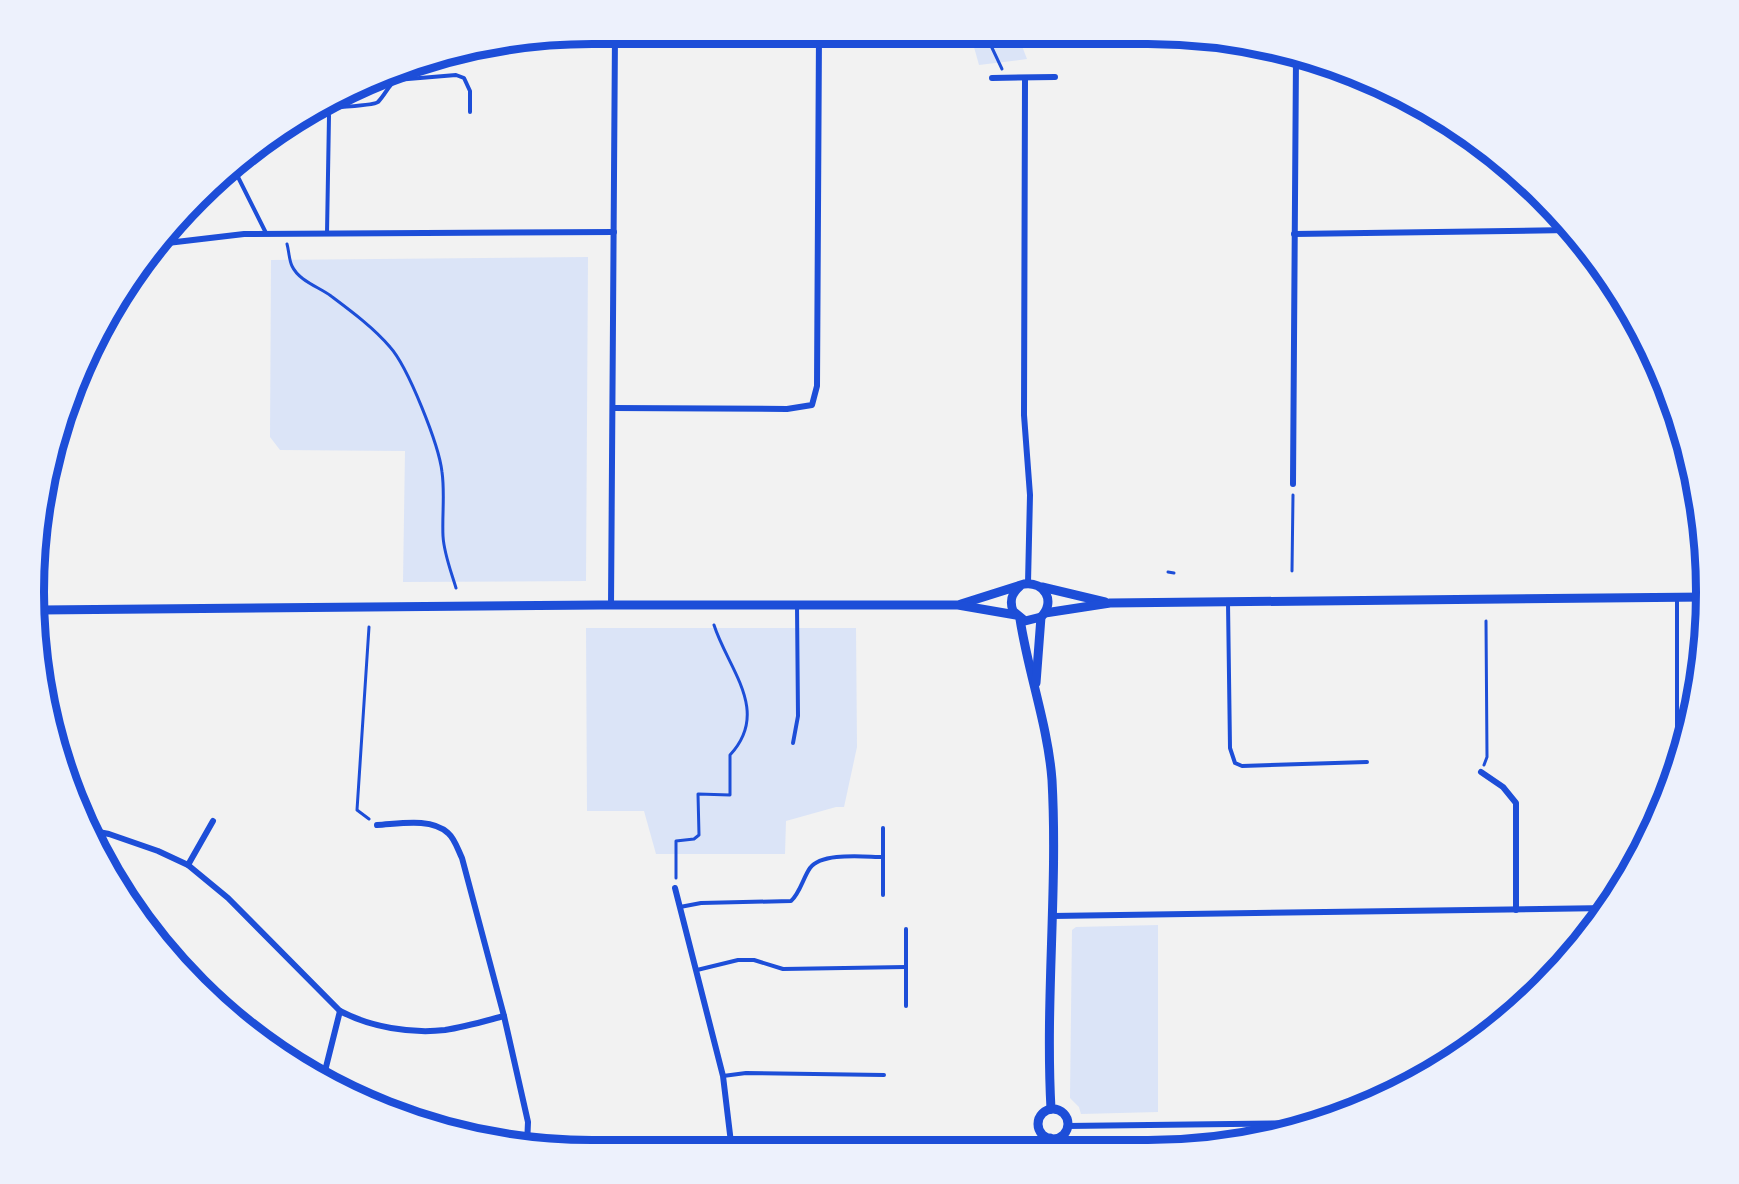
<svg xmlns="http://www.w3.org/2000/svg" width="1739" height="1184" viewBox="0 0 1739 1184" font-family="Helvetica,sans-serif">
	<rect width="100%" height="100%" fill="#f2f2f2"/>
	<g fill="#dbe4f7">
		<path d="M970 33H1017L1027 59 979 65Z"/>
		<path d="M588 257 586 581 403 582 405 451 280 450 270 437 271 260Z"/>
		<path d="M586 628H856L857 747 844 807H836L786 821 785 854H656L644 811H587Z"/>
		<path d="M1158 925V1112L1081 1114 1079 1107 1070 1098 1072 930 1076 927Z"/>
	</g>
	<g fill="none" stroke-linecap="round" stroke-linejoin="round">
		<g stroke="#1d4ed8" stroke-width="3">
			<path d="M985 33 1002 69"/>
			<path d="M287 244C289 251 289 260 292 266 299 281 319 287 331 296 351 311 374 328 390 347 408 367 439 445 442 472 445 493 442 515 443 536 444 554 451 571 456 588"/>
			<path d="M1292 571 1293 495"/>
			<path d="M1168 572 1174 573"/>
			<path d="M369 627 357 810 369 819"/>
			<path d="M1484 765 1487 757 1486 621"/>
			<path d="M676 878V841L694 839 699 835 698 794 730 795V755C771 711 728 669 714 625"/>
		</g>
		<g stroke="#1d4ed8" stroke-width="4">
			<path d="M234 169 266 233"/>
			<path d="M327 233 329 116 327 108C337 107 373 106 378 102 385 95 388 86 396 80L456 75 464 78 470 91V112"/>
			<path d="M1677 597V760"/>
			<path d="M1228 603 1230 748 1235 763 1242 766 1367 762"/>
			<path d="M793 743 798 716 797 606"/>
			<path d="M883 828V895"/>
			<path d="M680 907 701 903 791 901C800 893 803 878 810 868 822 852 864 857 883 857"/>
			<path d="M697 970 738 960H754L783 969 906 967"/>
			<path d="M906 1006V929"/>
			<path d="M723 1076 746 1073 884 1075"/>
		</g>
		<g stroke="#1d4ed8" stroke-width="6">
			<path d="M992 78 1055 77"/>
			<path d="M1025 78 1024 415 1030 495 1028 583"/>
			<path d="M1294 234 1570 230"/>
			<path d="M159 244 244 234 614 232"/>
			<path d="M613 408 787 409 812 405 817 386 819 33"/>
			<path d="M1293 484 1296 57"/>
			<path d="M611 606 615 33"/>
			<path d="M1481 772 1503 787 1516 803V910"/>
			<path d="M377 825C398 824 431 817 448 833 455 839 458 850 462 858L504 1016 528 1122 527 1145"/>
			<path d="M88 830 109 834 158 851 188 865 228 898 340 1011C370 1027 411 1034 445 1030 465 1027 485 1021 504 1016"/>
			<path d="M188 865 213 821"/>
			<path d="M675 888 723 1076 732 1151"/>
			<path d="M1052 916 1608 908"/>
			<path d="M323 1079 340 1011"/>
			<path d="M1067 1126 1308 1123"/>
		</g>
		<g stroke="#1d4ed8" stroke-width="9">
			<path d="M1042 587 1105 602"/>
			<path d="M961 604 1024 584C1045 581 1056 602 1041 617L1025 621 1013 611C1009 600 1012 593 1020 586"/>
			<path d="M41 610 599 605H958L1016 615"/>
			<path d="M1045 613 1110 603 1706 597"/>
			<path d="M1020 619C1028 672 1048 726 1052 780 1058 889 1045 999 1051 1109"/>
			<path d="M1036 683 1041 617"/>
			<circle cx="1053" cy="1124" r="15"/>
			<path d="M1050 1151V1138"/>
		</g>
	</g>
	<path d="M0 0H1739V1184H0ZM592 44H1148A548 548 0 0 1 1696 592V592A548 548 0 0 1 1148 1140H592A548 548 0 0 1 44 592V592A548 548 0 0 1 592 44Z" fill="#edf1fc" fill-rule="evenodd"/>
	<path fill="none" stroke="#1d4ed8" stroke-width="8" d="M592 44H1148A548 548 0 0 1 1696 592V592A548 548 0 0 1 1148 1140H592A548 548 0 0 1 44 592V592A548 548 0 0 1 592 44Z"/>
</svg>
